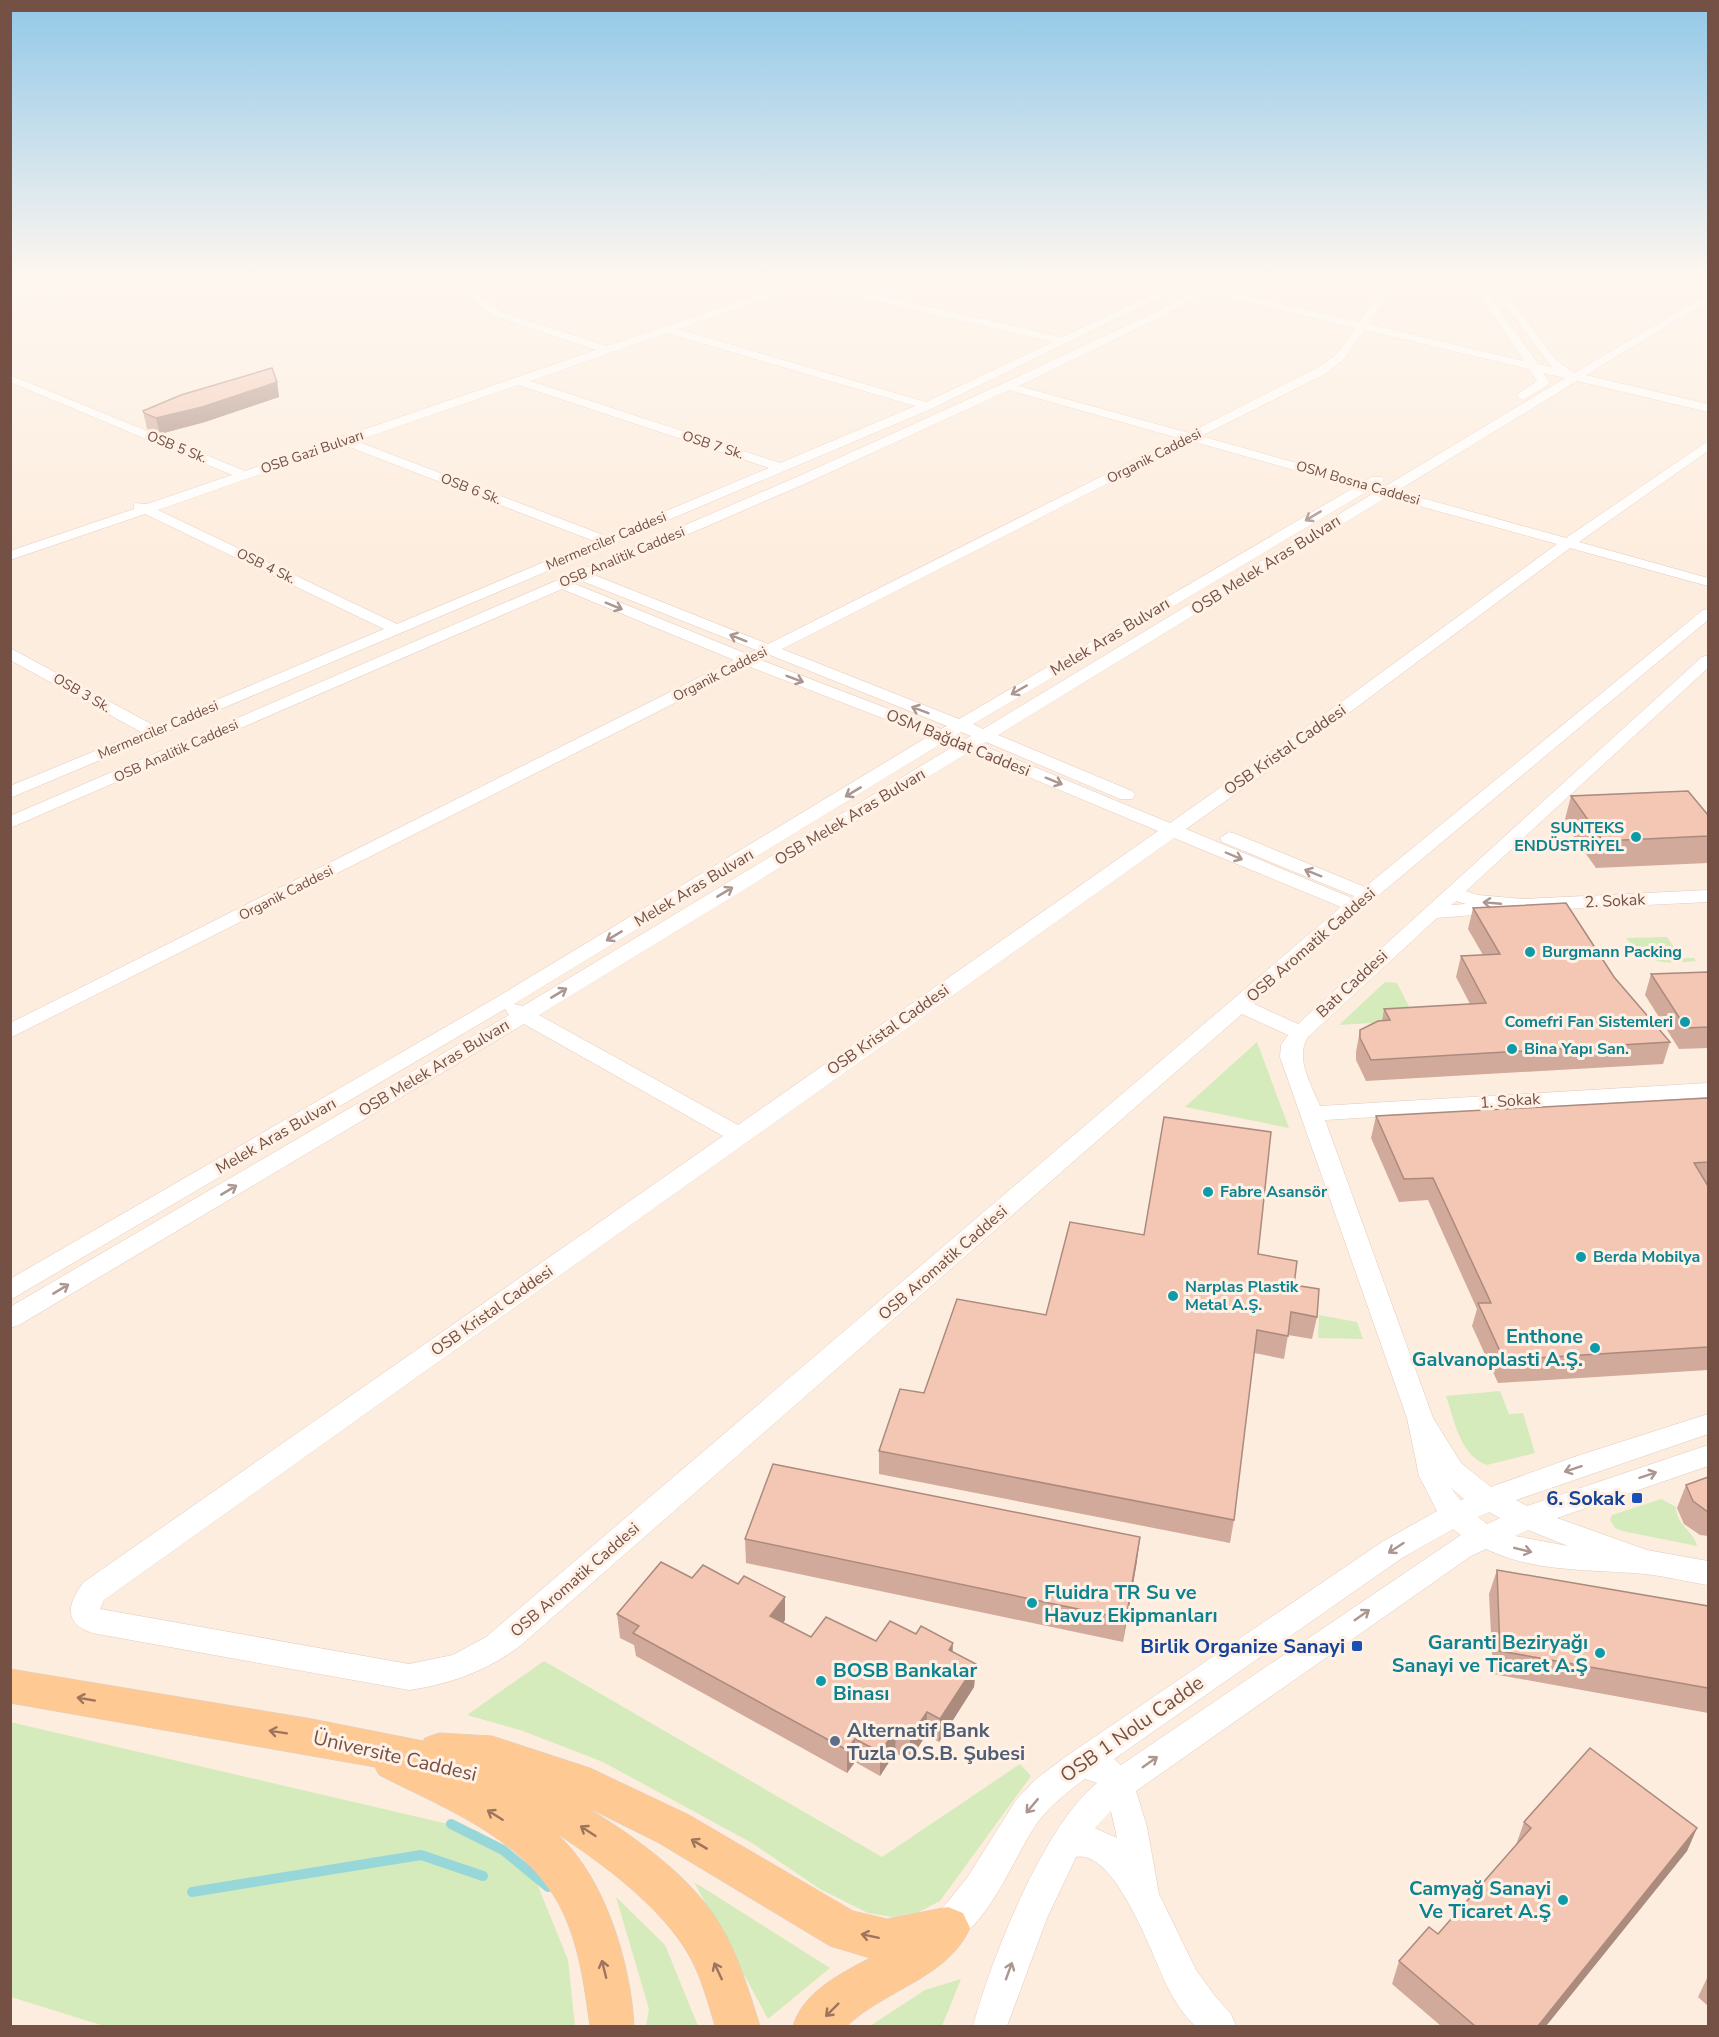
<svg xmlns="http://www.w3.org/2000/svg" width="1719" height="2037" viewBox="0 0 1719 2037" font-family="'Nunito Sans',sans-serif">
	<rect width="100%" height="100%" fill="#fdedde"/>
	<g fill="#d5ebbc">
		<path d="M1667 937 1681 958H1694L1696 961C1665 964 1646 965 1626 938Z"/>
		<path d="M1385 982 1397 983 1416 1020 1339 1025Z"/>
		<path d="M1257 1042 1289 1128 1185 1107Z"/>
		<path d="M1319 1315 1357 1322 1363 1339 1318 1338Z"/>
		<path d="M1500 1391 1509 1414 1523 1413 1535 1453 1487 1465C1460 1456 1454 1419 1446 1396Z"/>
		<path d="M1661 1499 1676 1507C1676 1525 1693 1530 1697 1546L1622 1531 1615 1528 1610 1520 1612 1515Z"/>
		<path d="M544 1661 882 1857 1020 1764 1031 1776 940 1901 917 1913 892 1917 868 1913 820 1889 752 1843 603 1762 523 1731 467 1715Z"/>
		<path d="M10 1722 478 1831 534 1876 568 1960 575 2026H104L11 1997Z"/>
		<path d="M694 1882 830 1968 768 2019Z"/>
		<path d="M616 1897 665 1945 698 2026H646L649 2009Z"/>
		<path d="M961 1979 942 2026H870L925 1990Z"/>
	</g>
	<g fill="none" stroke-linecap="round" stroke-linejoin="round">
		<g stroke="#98d7d9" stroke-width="10">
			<path d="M451 1824 503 1850 548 1887"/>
			<path d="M192 1892 421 1855 483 1876"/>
		</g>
		<g stroke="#e3cabd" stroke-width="1">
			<g id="minor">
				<path d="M202 277H247L242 280 130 289 10 293V287L130 283Z"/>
				<path d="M302 277H370L365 280H307Z"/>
				<path d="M450 277H461L501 312 607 346 795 282 791 279 792 277 808 278 875 294 914 277H928L887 297 1062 337 1188 277H1201L931 409 10 798V786L141 732 10 660V648L155 726 384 629 145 514 10 560V551L134 509V503L147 504 232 475 10 382V375L245 471 334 440 335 436H345L596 350 493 316ZM807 285 1053 342 926 402 678 329ZM667 333 915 406 780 463 530 381ZM518 385 769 468 606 536 356 441ZM344 445 594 541 397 624 158 510Z"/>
				<path d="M1218 277H1231L1214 288 1359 322 1390 277H1400L1368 324 1524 361 1467 277H1477L1538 364 1552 367 1484 277H1494L1556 360 1574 373 1708 294V301L1586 375 1708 404V412L1577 381 1397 491 1566 538 1708 441V451L1579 542 1708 578V586L1570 548 1330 727 1186 829 1352 898 1354 896 1222 842 1220 838 1229 832 1236 834 1365 887 1703 610 1708 609V620L1361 910 1254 1004 1298 1024 1702 657 1708 655V668L1466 891 1478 895 1522 899 1708 890V902L1522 911 1437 918 1308 1037C1294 1058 1312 1086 1320 1106L1708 1083V1097L1325 1120 1433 1418 1461 1463 1491 1487 1577 1456 1708 1414V1434L1516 1500 1527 1506 1708 1445V1466L1557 1518 1647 1550 1708 1561V1585C1687 1582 1666 1576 1645 1574 1591 1569 1536 1573 1486 1549L1471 1556 1136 1791 1147 1827 1159 1894 1196 1970 1215 1996 1231 2014 1236 2026H1195C1184 2015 1175 2002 1168 1988 1154 1960 1116 1849 1076 1857L1047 1918 1007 2026H973C991 1960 1043 1826 1097 1783L1085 1779C1067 1792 1050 1806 1037 1823 1013 1858 988 1928 948 1944L936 1940 931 1928 936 1916 967 1878 1016 1800 1036 1779 1068 1755 1382 1542 1437 1511 1419 1476 1407 1418 1280 1057 1281 1045 1288 1035 1242 1014 520 1646C486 1671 451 1684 409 1690L92 1633C62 1622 68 1603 84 1582L723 1136 524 1024 19 1325 10 1328V1307L509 1015 505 1009 10 1300V1279L494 999 929 736 748 666 10 1038V1023L734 660 562 589 10 828V816L799 476 1013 379 1155 312ZM1206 292 1355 328 1337 354 1317 368 1189 433 1019 386 1163 316ZM1364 330 1529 369 1537 381 1519 393 1517 396 1523 400 1548 385 1550 382 1543 373 1565 378 1384 487 1377 485 1384 480 1382 477H1372L1364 482 1201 436 1325 374 1345 358ZM1009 390 1178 438 768 644 594 575 809 482ZM1191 441 1355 487 959 719 782 649ZM1368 491 1374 493 983 729 973 724ZM1387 497 1557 544 1318 719 1170 823 981 745 986 742 1120 799H1132L1135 795 1132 791 998 735ZM582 581 756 650 747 654 575 584ZM770 655 947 726 941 729 761 660ZM961 732 971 736 966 739 956 735ZM944 742 954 746 523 1006 514 1004ZM969 752 1158 831 738 1125 539 1015ZM1174 838 1341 907 486 1637 453 1655 409 1664 100 1609 104 1600ZM1456 901 1466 904 1451 905ZM1451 1488 1464 1499 1460 1500ZM1489 1512 1500 1518 1487 1524 1478 1517ZM1453 1529 1461 1535 1121 1765 1114 1759 1402 1558ZM1528 1530 1568 1546 1515 1536ZM1111 1811 1117 1838 1095 1828Z"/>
			</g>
		</g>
		<g stroke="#d8cecb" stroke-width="1">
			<path id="major" d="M10 1669 312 1719 423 1741 425 1738 439 1733 492 1736 590 1768 689 1815 853 1911 887 1919 948 1907 963 1913 970 1928C948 1978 884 1990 847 2026H793C803 1992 840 1974 870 1958L830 1946 659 1843 585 1806C633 1836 689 1874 719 1923 738 1954 749 1991 760 2026H715C708 2003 702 1979 690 1957 663 1908 602 1863 556 1833 605 1876 631 1964 634 2026H590C585 1992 581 1957 568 1924 537 1843 450 1811 379 1775L375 1767 10 1703Z"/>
		</g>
		<use href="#minor" fill="#fff" fill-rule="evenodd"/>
		<use href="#major" fill="#ffc993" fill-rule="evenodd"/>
	</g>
	<g fill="#d2aa9b">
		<path d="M277 382 279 397 205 422 160 434 147 429 143 411Z"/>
		<path d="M1571 796 1708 815V863L1596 868 1564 823Z"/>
		<path d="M1473 908 1614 977 1670 1042 1663 1064 1366 1081 1356 1060V1052L1360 1030 1382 1021 1384 1009 1470 1004 1456 977 1461 956 1483 955 1468 929Z"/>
		<path d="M1708 972V1048L1679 1049 1645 995 1651 974Z"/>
		<path d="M1708 1098V1184H1707L1708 1186V1370L1498 1383 1472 1326 1477 1309 1428 1200 1399 1202 1371 1138 1376 1116Z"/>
		<path d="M1258 1254 1294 1285 1317 1317 1312 1339 1288 1335 1284 1359 1254 1353 1234 1520 1230 1543 879 1474V1451L924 1393 1046 1315Z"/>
		<path d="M1708 1477V1536L1700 1535 1684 1524 1677 1508 1686 1485Z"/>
		<path d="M745 1539 1137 1561 1123 1642 746 1563Z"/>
		<path d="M1497 1570 1708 1606V1713L1493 1674 1489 1594Z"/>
		<path d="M692 1578 738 1584 785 1597V1620L783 1623 811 1637 876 1641 953 1653 976 1664 974 1687 939 1742 926 1735 910 1760 895 1753 880 1776 855 1762 847 1773 636 1656 634 1645 620 1638 617 1614Z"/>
		<path d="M1524 1822 1697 1828 1687 1851 1546 2026H1441L1392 1984 1399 1961 1438 1934 1516 1845Z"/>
		<path d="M1708 1976V2006L1698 1997Z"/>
	</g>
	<g fill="#ab8b7e">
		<path d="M277 382 279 397 205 422 160 434 156 418Z"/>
		<path d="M1140 1537 1137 1561 1123 1642 1126 1619Z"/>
		<path d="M785 1597V1620L771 1639 770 1616Z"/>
		<path d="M953 1643 952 1666 949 1650Z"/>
		<path d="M976 1664 974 1687 939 1742 940 1719Z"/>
		<path d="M927 1712 926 1735 910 1760V1737Z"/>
		<path d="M896 1730 895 1753 880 1776V1752Z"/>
		<path d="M855 1739V1762L847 1773V1750Z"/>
		<path d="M1697 1828 1687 1851 1546 2026H1538Z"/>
	</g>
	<g fill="#f4c6b4" stroke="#ab8b7e" stroke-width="1.5">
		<path d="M272 368 277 382 202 407 156 418 144 413 143 411 181 395Z"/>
		<path d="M1688 791 1708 815V836L1603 841 1571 796Z"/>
		<path d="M1566 903 1614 977 1670 1042 1371 1060 1360 1038V1030L1378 1021 1390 1020 1384 1009 1486 1003 1461 956 1500 954 1473 908Z"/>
		<path d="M1708 972V1027L1686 1028 1651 974Z"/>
		<path d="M1708 1098V1162L1694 1163 1708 1186V1347L1504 1360 1478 1303H1491L1433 1178 1404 1179 1376 1116Z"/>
		<path d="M1164 1117 1271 1132 1258 1254 1297 1261 1294 1285 1319 1289 1317 1317 1291 1312 1288 1336 1257 1330 1234 1520 879 1451 900 1389 924 1393 957 1299 1046 1315 1070 1222 1144 1235Z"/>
		<path d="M773 1464 1140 1537 1126 1619 745 1539Z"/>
		<path d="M1708 1477V1512L1693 1501 1686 1485Z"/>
		<path d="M661 1562 692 1578 703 1565 738 1584 744 1576 785 1597 770 1616 811 1637 826 1617 876 1641 890 1621 916 1634 921 1626 953 1643 949 1650 976 1664 940 1719 927 1712 910 1737 896 1730 880 1752 855 1739 847 1750 633 1633 639 1626 617 1614Z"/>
		<path d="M1497 1570 1708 1606V1688L1500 1651Z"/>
		<path d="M1590 1748 1697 1828 1538 2026H1475L1399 1961 1429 1927 1438 1934 1531 1828 1524 1822Z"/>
	</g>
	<defs><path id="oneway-shaft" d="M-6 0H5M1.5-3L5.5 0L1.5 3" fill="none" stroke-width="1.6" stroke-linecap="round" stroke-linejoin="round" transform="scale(1.5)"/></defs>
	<g stroke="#ac968f">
		<use href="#oneway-shaft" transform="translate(1313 516) rotate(149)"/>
		<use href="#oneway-shaft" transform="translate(614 606) rotate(22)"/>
		<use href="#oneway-shaft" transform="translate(738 638) rotate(-158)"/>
		<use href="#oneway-shaft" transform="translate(795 679) rotate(21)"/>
		<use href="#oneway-shaft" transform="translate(1019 690) rotate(150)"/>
		<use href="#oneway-shaft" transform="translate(920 710) rotate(-159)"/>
		<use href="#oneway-shaft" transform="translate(1054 781) rotate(22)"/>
		<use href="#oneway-shaft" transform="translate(853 792) rotate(149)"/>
		<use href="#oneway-shaft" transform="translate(1234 856) rotate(23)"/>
		<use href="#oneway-shaft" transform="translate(1313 873) rotate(-158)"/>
		<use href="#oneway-shaft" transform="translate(725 892) rotate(-31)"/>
		<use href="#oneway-shaft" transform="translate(1492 903) rotate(-175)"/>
		<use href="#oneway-shaft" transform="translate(614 936) rotate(149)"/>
		<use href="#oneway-shaft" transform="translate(559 993) rotate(-31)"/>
		<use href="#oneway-shaft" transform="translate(229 1190) rotate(-31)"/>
		<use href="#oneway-shaft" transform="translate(61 1289) rotate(-31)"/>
		<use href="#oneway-shaft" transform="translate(1573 1469) rotate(162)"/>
		<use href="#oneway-shaft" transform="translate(1648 1475) rotate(-19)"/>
		<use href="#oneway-shaft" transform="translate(1396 1548) rotate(147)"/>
		<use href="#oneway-shaft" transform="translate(1523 1550) rotate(14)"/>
		<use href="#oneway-shaft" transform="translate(1362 1615) rotate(-35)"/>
		<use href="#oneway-shaft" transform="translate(1150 1762) rotate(-35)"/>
		<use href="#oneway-shaft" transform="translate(1032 1806) rotate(130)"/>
		<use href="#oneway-shaft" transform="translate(1009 1971) rotate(-70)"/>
	</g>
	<g stroke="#9e745c">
		<use href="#oneway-shaft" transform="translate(86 1699) rotate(-170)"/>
		<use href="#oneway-shaft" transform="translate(278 1732) rotate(-171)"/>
		<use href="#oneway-shaft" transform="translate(495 1815) rotate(-148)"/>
		<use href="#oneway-shaft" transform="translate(588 1831) rotate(-147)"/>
		<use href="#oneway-shaft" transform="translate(699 1844) rotate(-149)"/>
		<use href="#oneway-shaft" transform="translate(870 1936) rotate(-168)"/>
		<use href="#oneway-shaft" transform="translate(604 1969) rotate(-104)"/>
		<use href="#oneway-shaft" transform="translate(718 1971) rotate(-115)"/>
		<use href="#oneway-shaft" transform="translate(832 2010) rotate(135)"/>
	</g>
	<linearGradient id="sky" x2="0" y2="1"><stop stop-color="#92c8e8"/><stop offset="0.49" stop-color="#fef7f0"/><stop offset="1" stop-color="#fef7f0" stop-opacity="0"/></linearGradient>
	<rect width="1719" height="562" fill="url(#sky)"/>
	<g fill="#0f9aa8" stroke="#fff1e5" stroke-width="2">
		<circle cx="1636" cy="837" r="6"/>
		<circle cx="1530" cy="952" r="6"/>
		<circle cx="1685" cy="1022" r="6"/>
		<circle cx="1512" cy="1049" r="6"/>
		<circle cx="1208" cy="1192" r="6"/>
		<circle cx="1581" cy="1257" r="6"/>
		<circle cx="1173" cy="1296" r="6"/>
		<circle cx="1595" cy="1348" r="6"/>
		<circle cx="1032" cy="1603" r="6"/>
		<circle cx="1600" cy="1653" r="6"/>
		<circle cx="821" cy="1681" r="6"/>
		<circle cx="1563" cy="1900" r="6"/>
	</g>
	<g fill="#1a4fb4" stroke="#fff1e5" stroke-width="2">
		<rect x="1631" y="1492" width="12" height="12" rx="3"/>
		<rect x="1351" y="1640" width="12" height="12" rx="3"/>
	</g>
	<circle fill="#5c6f8a" stroke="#fff1e5" stroke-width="2" cx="835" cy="1741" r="6"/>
	<g text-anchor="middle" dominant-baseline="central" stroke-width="6" stroke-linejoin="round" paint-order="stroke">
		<g font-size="14" fill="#745045" stroke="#fff1e5">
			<text transform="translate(713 445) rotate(18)">OSB 7 Sk.</text>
			<text transform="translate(177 447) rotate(22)">OSB 5 Sk.</text>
			<text transform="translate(312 452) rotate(-19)">OSB Gazi Bulvarı</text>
			<text transform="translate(1154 456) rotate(-27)">Organik Caddesi</text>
			<text transform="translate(1358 483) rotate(16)">OSM Bosna Caddesi</text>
			<text transform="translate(471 489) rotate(21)">OSB 6 Sk.</text>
			<text transform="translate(606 541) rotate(-23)">Mermerciler Caddesi</text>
			<text transform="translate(622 557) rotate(-23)">OSB Analitik Caddesi</text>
			<text transform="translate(266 566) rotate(26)">OSB 4 Sk.</text>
			<text transform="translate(720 674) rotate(-27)">Organik Caddesi</text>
			<text transform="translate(82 693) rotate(30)">OSB 3 Sk.</text>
			<text transform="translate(158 730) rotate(-23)">Mermerciler Caddesi</text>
			<text transform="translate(176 751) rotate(-24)">OSB Analitik Caddesi</text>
			<text transform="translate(286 893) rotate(-27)">Organik Caddesi</text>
		</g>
		<g font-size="16" fill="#745045" stroke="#fff1e5">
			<text transform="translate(1266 565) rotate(-32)">OSB Melek Aras Bulvarı</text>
			<text transform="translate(1110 637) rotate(-31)">Melek Aras Bulvarı</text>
			<text transform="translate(958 743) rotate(22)">OSM Bağdat Caddesi</text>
			<text transform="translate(1285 750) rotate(-35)">OSB Kristal Caddesi</text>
			<text transform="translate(850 817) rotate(-31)">OSB Melek Aras Bulvarı</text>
			<text transform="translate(694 888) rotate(-31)">Melek Aras Bulvarı</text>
			<text transform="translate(1615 901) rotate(-3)">2. Sokak</text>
			<text transform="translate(1311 945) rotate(-41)">OSB Aromatik Caddesi</text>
			<text transform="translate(1352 984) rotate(-43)">Batı Caddesi</text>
			<text transform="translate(888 1030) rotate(-35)">OSB Kristal Caddesi</text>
			<text transform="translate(434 1068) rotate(-31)">OSB Melek Aras Bulvarı</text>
			<text transform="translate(1510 1101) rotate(-4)">1. Sokak</text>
			<text transform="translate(276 1136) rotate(-30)">Melek Aras Bulvarı</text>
			<text transform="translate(943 1263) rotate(-41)">OSB Aromatik Caddesi</text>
			<text transform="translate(492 1311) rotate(-35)">OSB Kristal Caddesi</text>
			<text transform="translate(575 1580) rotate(-41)">OSB Aromatik Caddesi</text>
		</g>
		<g font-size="16" font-weight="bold" fill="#0d838f" stroke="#fff1e5" text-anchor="start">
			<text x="1624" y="828" text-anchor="end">SUNTEKS<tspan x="1624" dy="18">ENDÜSTRİYEL</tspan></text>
			<text x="1542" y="952">Burgmann Packing</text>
			<text x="1673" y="1022" text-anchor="end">Comefri Fan Sistemleri</text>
			<text x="1524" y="1049">Bina Yapı San.</text>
			<text x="1220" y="1192">Fabre Asansör</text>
			<text x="1593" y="1257">Berda Mobilya</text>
			<text x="1185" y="1287">Narplas Plastik<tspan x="1185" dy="18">Metal A.Ş.</tspan></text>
		</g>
		<g font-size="20" font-weight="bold" fill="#0d838f" stroke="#fff1e5" text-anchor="end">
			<text x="1583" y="1336">Enthone<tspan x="1583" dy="23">Galvanoplasti A.Ş.</tspan></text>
			<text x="1044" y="1592" text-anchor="start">Fluidra TR Su ve<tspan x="1044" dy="23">Havuz Ekipmanları</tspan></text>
			<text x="1588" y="1642">Garanti Beziryağı<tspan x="1588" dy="23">Sanayi ve Ticaret A.Ş</tspan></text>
			<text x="833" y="1670" text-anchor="start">BOSB Bankalar<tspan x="833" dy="23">Binası</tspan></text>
			<text x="1551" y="1888">Camyağ Sanayi<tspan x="1551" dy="23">Ve Ticaret A.Ş</tspan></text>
		</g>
		<g font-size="20" font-weight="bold" fill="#164399" stroke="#fff1e5" text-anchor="end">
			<text x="1625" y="1498">6. Sokak</text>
			<text x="1345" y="1646">Birlik Organize Sanayi</text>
		</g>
		<g font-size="20" fill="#745045" stroke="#fff1e5">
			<text transform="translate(1132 1729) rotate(-35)">OSB 1 Nolu Cadde</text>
			<text transform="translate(395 1756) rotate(13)">Üniversite Caddesi</text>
		</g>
		<g font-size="20" font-weight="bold" fill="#4e5e75" stroke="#fff1e5" text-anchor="start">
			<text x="847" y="1730">Alternatif Bank<tspan x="847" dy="23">Tuzla O.S.B. Şubesi</tspan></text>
		</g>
	</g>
	<rect width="1719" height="2037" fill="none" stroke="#745045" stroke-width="24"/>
</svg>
